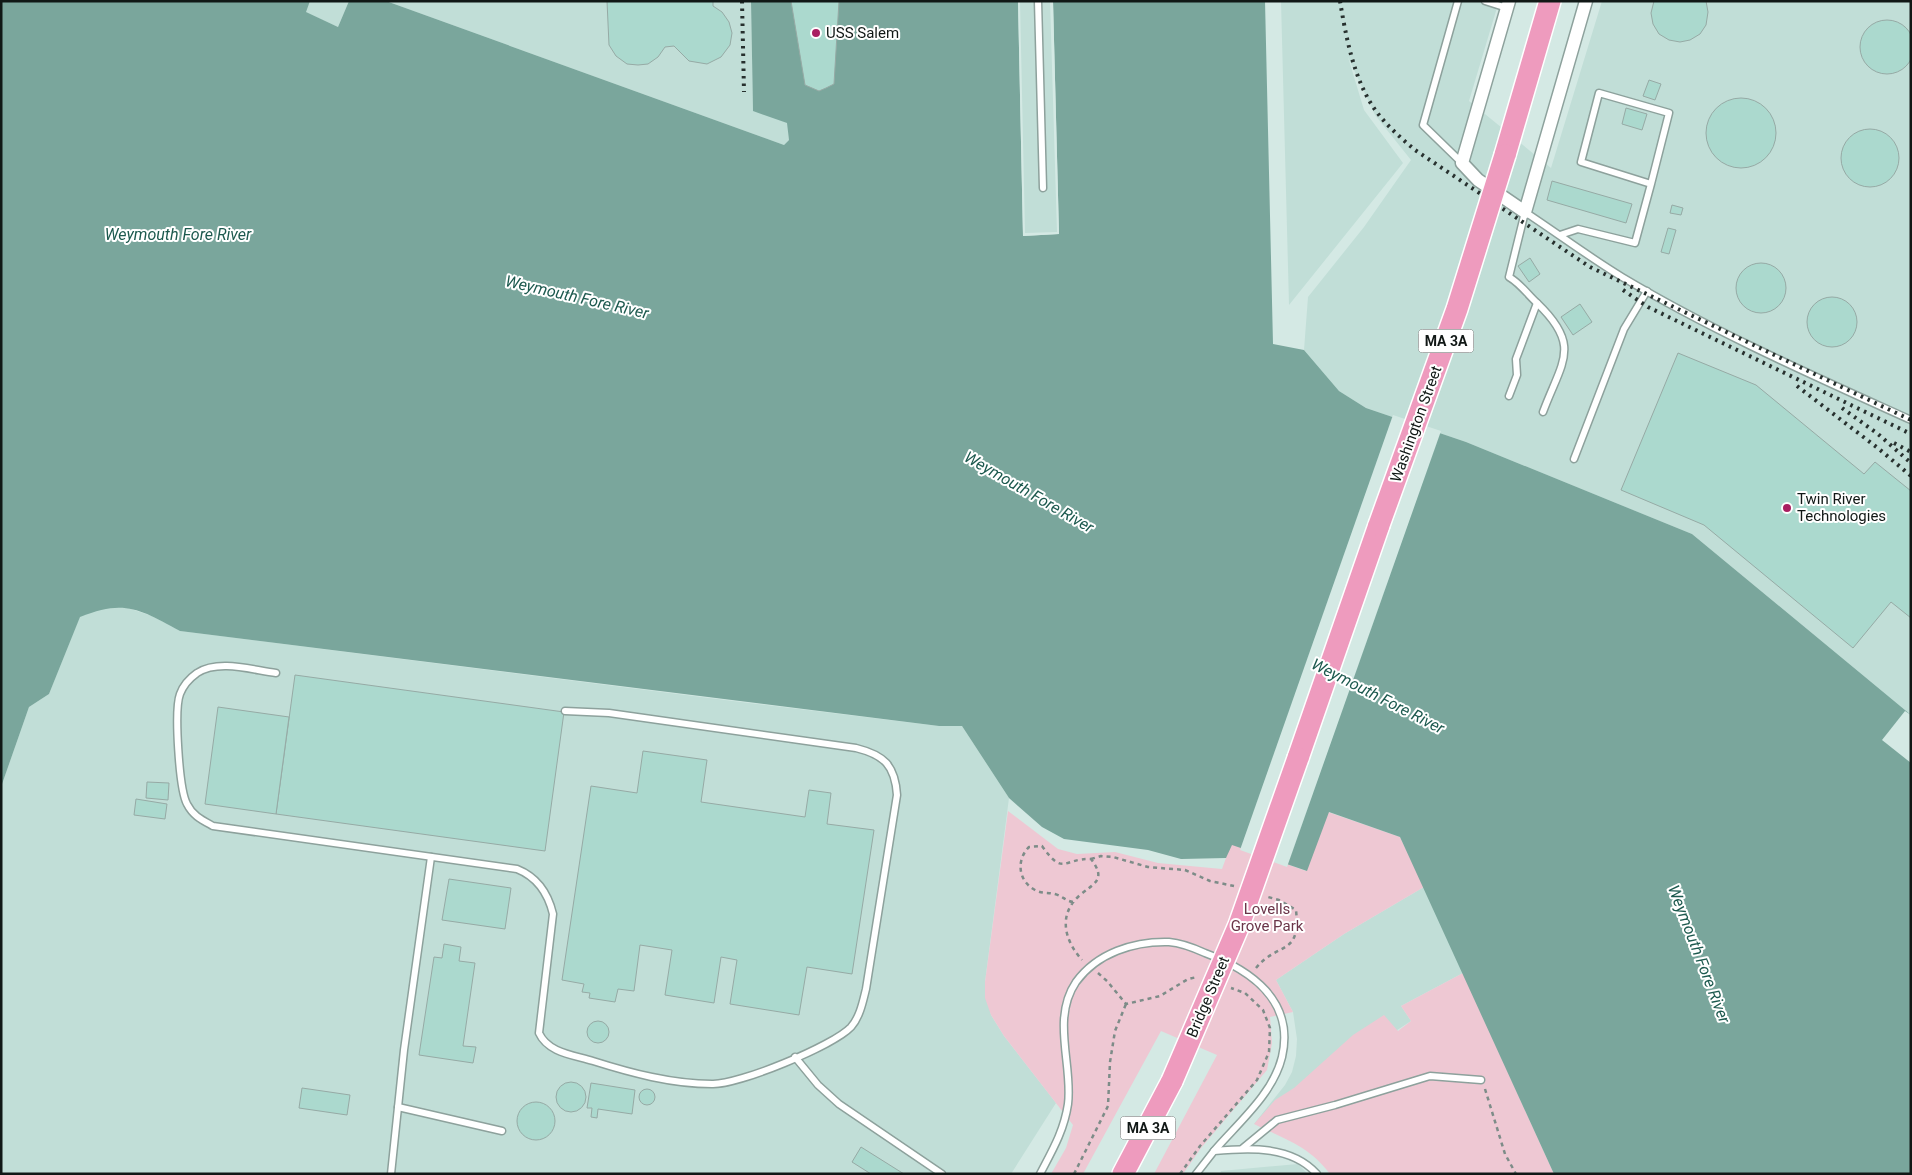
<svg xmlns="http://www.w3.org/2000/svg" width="1912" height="1175" viewBox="0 0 1912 1175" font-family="Roboto,sans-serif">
	<rect width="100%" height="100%" fill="#d4e9e4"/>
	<g fill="#c1ded7">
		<path d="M310 1H349L338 27 305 12Z"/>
		<path d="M386 1H751L753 110 788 123 789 140 784 145Z"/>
		<path d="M1018 1H1053L1059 234 1023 236Z"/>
		<path d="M1281 1H1499L1469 101 1551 168 1602 1H1911V715L1692 534 1466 442 1366 408 1339 391 1304 350 1308 297 1364 227 1411 160 1375 115 1348 57 1364 110 1403 163 1289 305Z"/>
		<path d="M125 607 152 616 180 631 749 703 939 726H962L1009 798 985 982 991 1015 1004 1036 1056 1103 1011 1174H1V787L29 707 49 694 80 616 102 608Z"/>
		<path d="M1424 887 1463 973 1401 1006 1411 1021 1254 1124 1285 1085 1292 1072 1296 1056 1297 1039 1293 1012 1276 980 1344 934Z"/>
		<path d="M1298 1164 1308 1174H1220L1221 1171Z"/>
	</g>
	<g fill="#eec8d3">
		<path d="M1008 811 1058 849 1077 854 1115 852 1158 863 1222 869 1231 844 1306 871 1328 812 1400 837 1424 887 1344 934 1276 980 1293 1012 1270 1017 1272 1043 1267 1070 1201 1148 1183 1174H1154L1217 1055 1161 1031 1083 1174H1051L1066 1148 1073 1125 1004 1036 991 1015 985 998V982Z"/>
		<path d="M1463 973 1554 1174H1330C1309 1146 1284 1139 1254 1124L1275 1100 1294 1088 1353 1035 1384 1015 1398 1031 1411 1021 1401 1006Z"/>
	</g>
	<path fill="#7aa69c" d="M1 1H310L306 12 338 27 349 1H386L784 145 789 140 787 123 753 111 751 1H1018L1023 236 1059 234 1053 1H1265L1273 344 1304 350 1339 391 1366 408 1466 442 1692 534 1911 715V1174H1554L1400 837 1329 812 1307 871 1232 845 1226 858 1181 859 1148 850 1064 839 1042 827 1009 798 962 726H939L180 631C140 609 124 599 80 617L49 694 29 707 1 787Z"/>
	<g fill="#d4e9e4">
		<path d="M1018 1H1020L1025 233 1057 232 1050 1H1053L1059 234 1023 236Z"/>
		<path d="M1393 415 1441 431 1287 867 1240 850Z"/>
		<path d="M1905 711 1911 715V763L1882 740Z"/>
	</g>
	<g fill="#abd9ce" stroke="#96aaa5">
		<path d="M607 1H713V6L722 12 729 22 732 33 730 45 721 57 707 64 689 61 674 46 665 47 658 57 648 64 638 65 627 64 616 56 609 45Z"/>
		<path d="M791 1H839L834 84 826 88 819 91 805 85Z"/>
		<path d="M1706 1 1708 12 1706 25 1700 34 1690 40 1680 42 1669 40 1659 34 1653 24 1651 13 1654 1Z"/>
		<circle cx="1887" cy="47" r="27"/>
		<path d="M1649 80 1661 84 1655 100 1643 96Z"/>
		<circle cx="1741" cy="133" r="35"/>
		<path d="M1626 108 1647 114 1642 130 1622 124Z"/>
		<circle cx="1870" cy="158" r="29"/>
		<path d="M1552 181 1632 204 1626 223 1547 200Z"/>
		<path d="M1672 205 1683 208 1681 215 1670 213Z"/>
		<path d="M1668 228 1676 230 1669 254 1661 252Z"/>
		<path d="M1530 258 1540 274 1529 282 1518 266Z"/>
		<circle cx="1761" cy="288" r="25"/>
		<circle cx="1832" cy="322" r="25"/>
		<path d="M1580 304 1592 322 1573 335 1561 317Z"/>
		<path d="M1678 353 1756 385 1864 474 1875 462 1911 491V618L1891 602 1853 648 1704 525 1621 490Z"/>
		<path d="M295 675 564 712 545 851 276 814Z"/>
		<path d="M218 707 289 717 276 814 205 804Z"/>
		<path d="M643 751 707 760 701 802 805 817 809 790 831 793 827 824 874 830 852 974 807 967 799 1015 730 1004 737 960 721 957 714 1003 665 995 672 950 640 945 634 991 618 989 615 1002 589 998 590 993 582 992 584 984 562 980 591 786 637 793Z"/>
		<path d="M147 782 169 783 168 800 146 798Z"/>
		<path d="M136 799 167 804 165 819 134 815Z"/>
		<path d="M449 879 511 888 505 929 442 920Z"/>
		<path d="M444 944 461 947 459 961 475 963 463 1046 476 1047 473 1063 419 1055 434 957 442 958Z"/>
		<circle cx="598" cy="1032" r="11"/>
		<circle cx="571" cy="1097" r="15"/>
		<path d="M591 1083 635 1090 632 1114 598 1109 597 1118 591 1117 592 1108H587Z"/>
		<path d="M302 1088 350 1095 347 1115 299 1108Z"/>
		<circle cx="647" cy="1097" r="8"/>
		<circle cx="536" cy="1121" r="19"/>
		<path d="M861 1147 904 1174H871L852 1162Z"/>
	</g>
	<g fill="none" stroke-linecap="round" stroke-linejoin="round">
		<g stroke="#8da19c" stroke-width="9">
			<g id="service">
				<path d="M1038 1 1043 188"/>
				<path d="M1458 1 1423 125 1462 163"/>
				<path d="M1485 1 1507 8"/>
				<path d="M1560 235 1578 229 1635 243 1651 184 1581 162 1599 93 1669 113 1651 184"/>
				<path d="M1509 396 1517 375 1516 359 1537 303"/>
				<path d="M1543 412C1562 361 1582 346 1537 303 1527 294 1521 284 1509 277L1525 212C1557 233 1589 257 1622 277 1714 332 1814 376 1911 420"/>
				<path d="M1574 459 1624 329 1647 291"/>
				<path d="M276 673C252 670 219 659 197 673 190 678 183 686 180 694 174 710 179 789 187 804 193 816 202 820 213 826L517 869C537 877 548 893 553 914L539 1033C548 1053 574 1055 593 1061 631 1073 672 1084 712 1084 738 1085 833 1046 851 1027 860 1017 863 1001 866 989L897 795C895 765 884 755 856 748L609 713 565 711"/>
				<path d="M795 1057 818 1085 839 1104 942 1174"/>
				<path d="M398 1107 502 1131"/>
				<path d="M1243 1148 1277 1120 1335 1105 1430 1076 1481 1080"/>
				<path d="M391 1174 404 1050 431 857"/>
				<path d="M1040 1174C1052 1151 1064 1131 1068 1104 1073 1065 1051 1019 1076 982 1097 953 1134 941 1169 942 1182 943 1194 948 1205 953 1251 970 1295 1001 1282 1057 1273 1094 1238 1123 1214 1151"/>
				<path d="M1196 1174 1214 1151C1248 1148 1291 1145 1317 1174"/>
			</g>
		</g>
		<g stroke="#8da19c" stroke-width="15">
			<path id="minor" d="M1509 1 1462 163 1478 180 1525 212 1586 1"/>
		</g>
		<g stroke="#fff" stroke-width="24">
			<g id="primary">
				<path d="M1505 155 1550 1"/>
				<path d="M1298 758 1379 525"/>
				<path d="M1123 1174 1172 1081"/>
			</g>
		</g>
		<g stroke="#7d8c88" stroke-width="2.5" stroke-dasharray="4 4" stroke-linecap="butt">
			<path d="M1091 859 1101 856 1113 857 1148 867 1185 870 1210 881 1234 886"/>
			<path d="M1073 902C1066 901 1062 896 1055 894 1048 892 1042 894 1035 890 1018 881 1016 860 1029 847L1042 846C1064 877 1063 858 1091 859 1107 880 1094 883 1080 895 1057 915 1065 941 1082 960"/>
			<path d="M1256 968C1278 941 1301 957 1296 910L1279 900 1268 897"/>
			<path d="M1098 973 1107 981 1126 1004 1160 996 1188 979 1197 977"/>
			<path d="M1485 1089 1505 1154 1516 1174"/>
			<path d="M1074 1174 1108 1106 1110 1062 1115 1031 1126 1004"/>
			<path d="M1180 1174 1200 1146 1257 1080 1269 1052 1270 1028 1263 1010 1245 993 1231 988"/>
		</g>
		<use href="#service" stroke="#fff" stroke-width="6"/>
		<use href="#minor" stroke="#fff" stroke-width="12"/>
		<use href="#primary" stroke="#ee9bbe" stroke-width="21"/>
		<g stroke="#27302e" stroke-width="4" stroke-dasharray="2.5 5" stroke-linecap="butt">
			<path d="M742 1 744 92"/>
			<path d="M1340 1C1346 37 1354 81 1376 111 1387 126 1401 138 1415 150L1590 267 1911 420"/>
			<path d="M1623 290 1648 307 1911 434"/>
			<path d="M1797 386 1879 449 1911 476"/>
			<path d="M1842 408 1878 434 1911 463"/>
			<path d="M1894 443 1911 452"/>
		</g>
		<g stroke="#fff" stroke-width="24" stroke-linecap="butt">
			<g id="primary-bridge">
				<path d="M1379 525 1457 309 1505 155"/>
				<path d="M1172 1081 1239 925 1298 758"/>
			</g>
		</g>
		<use href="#primary-bridge" stroke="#ee9bbe" stroke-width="21"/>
	</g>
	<g fill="#a91e61" stroke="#fff" stroke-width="2">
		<circle cx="816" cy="33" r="5"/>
		<circle cx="1787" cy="508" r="5"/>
	</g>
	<g text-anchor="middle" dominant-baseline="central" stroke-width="4" stroke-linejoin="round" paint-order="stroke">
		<g fill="#fff" stroke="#585d5c" stroke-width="1">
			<rect x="1418.5" y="329.5" width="55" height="23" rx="4"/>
			<rect x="1120.5" y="1116.5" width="55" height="23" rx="4"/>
		</g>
		<g font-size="14" font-weight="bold" fill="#111816">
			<text x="1446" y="341">MA 3A</text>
			<text x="1148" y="1128">MA 3A</text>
		</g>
		<g font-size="15" fill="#111816" stroke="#fff" text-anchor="start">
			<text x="826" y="33">USS Salem</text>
			<text x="1797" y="499">Twin River<tspan x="1797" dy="17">Technologies</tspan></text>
		</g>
		<g font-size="15" fill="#111816" stroke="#fff">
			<text transform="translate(1416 424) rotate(-70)">Washington Street</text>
			<text transform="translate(1208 997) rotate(-67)">Bridge Street</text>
		</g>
		<g font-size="15" fill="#6a3448" stroke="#fff">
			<text x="1267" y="909">Lovells<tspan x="1267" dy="17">Grove Park</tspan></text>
		</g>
		<g font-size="16" font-style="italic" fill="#1c594e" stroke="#fff">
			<text x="178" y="234">Weymouth Fore River</text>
			<text transform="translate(577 297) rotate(13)">Weymouth Fore River</text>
			<text transform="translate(1029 492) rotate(30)">Weymouth Fore River</text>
			<text transform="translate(1378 696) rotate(27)">Weymouth Fore River</text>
			<text transform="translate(1699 954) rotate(69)">Weymouth Fore River</text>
		</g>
	</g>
	<rect width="1912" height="1175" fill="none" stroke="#111816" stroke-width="5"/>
</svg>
